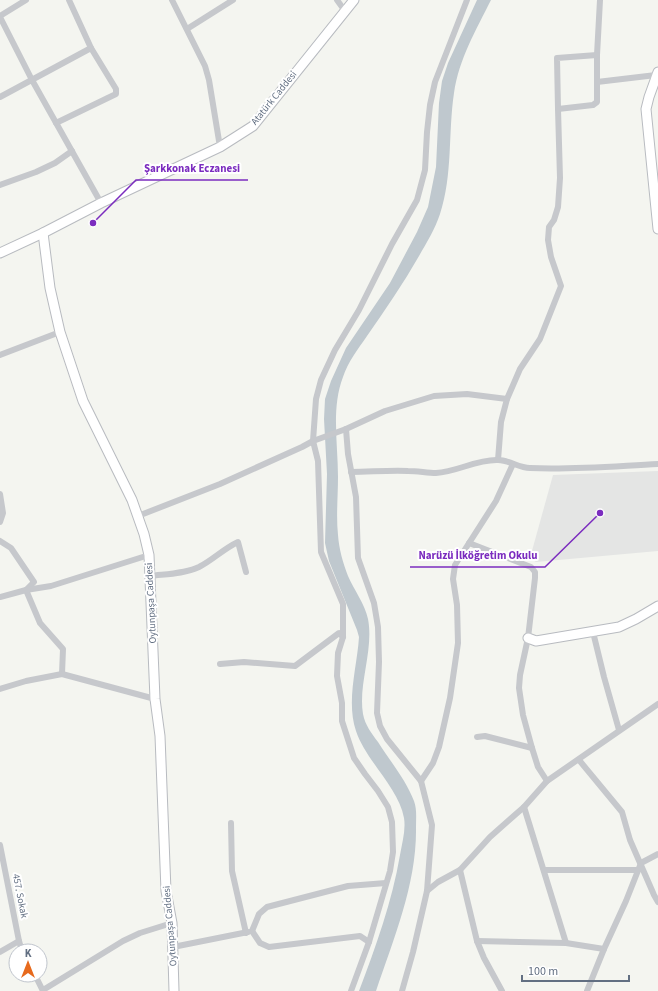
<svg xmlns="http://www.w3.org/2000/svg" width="658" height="991" viewBox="0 0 658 991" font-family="'Source Sans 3',sans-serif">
	<rect width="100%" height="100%" fill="#f4f5f0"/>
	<path fill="#e4e5e4" d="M658 471V551L536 562 530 558 553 475Z"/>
	<path fill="#bfc8ce" d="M477 0H491C476 30 459 59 454 93 448 133 453 175 440 214 435 229 427 242 419 256 403 284 385 310 367 336 358 349 348 362 343 377 331 408 338 444 338 477 338 496 336 516 338 535 339 549 343 563 348 576 354 590 365 604 368 619 374 650 358 684 363 714 365 725 372 734 378 742 390 761 406 780 414 801 417 809 416 818 416 827 417 883 394 938 376 991H359C376 946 392 902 400 855 402 843 406 830 404 818 399 788 366 761 356 731 346 701 357 668 359 637L357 630 329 561 325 543 327 474 324 419 325 399 331 381 346 348 390 283 417 232 428 207 436 167 439 103 442 81 448 63Z"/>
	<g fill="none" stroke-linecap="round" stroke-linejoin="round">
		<g stroke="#b8bbc0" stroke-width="11">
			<g id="secondary">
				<path d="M658 72 649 97 646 109 658 229"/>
				<path d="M43 233 50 288 60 332 83 401 132 500 144 534 149 555 155 699 160 736 166 891 172 923 174 991"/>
				<path d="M0 253 43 233 101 203 220 147 253 126 354 0"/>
				<path d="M528 638 536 641 542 640 619 627 636 619 658 606"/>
			</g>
		</g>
		<g stroke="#c6c8cc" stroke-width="6">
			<path d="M172 0 205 66 209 80 220 147"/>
			<path d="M337 0 345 11"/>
			<path d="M0 16 26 0"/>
			<path d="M0 17 32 80 101 203"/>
			<path d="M187 29 233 0"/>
			<path d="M597 82 656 75"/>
			<path d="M0 97 91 48"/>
			<path d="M558 109 593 105 597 102V55L600 0"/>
			<path d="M56 123 116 94V89L91 48 69 0"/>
			<path d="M0 185 36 172 55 163 72 151"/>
			<path d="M0 355 60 332"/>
			<path d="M346 429 348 454 356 497 358 558 374 603 378 627 379 662 377 713 380 726 387 739 421 781 432 825 427 891 413 952 402 991"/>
			<path d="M498 460 501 422 507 399 520 369 540 339 561 286 551 257 548 240 549 227 554 220 558 207 560 178 558 109 557 58 597 55"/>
			<path d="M351 472C370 472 389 470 408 471 418 471 427 473 436 473 457 472 477 459 498 460 509 460 519 468 530 468 573 470 616 466 658 464"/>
			<path d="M0 494 3 513 0 522"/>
			<path d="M138 516 220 484 302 447 313 441 346 429 385 411 434 396 467 394 507 399"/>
			<path d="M0 541 11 548 34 582 26 590 40 623 63 649 62 674"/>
			<path d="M469 543 531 567 535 572V578L528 638 520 675 519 688 523 715 532 748 538 767 547 781"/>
			<path d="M150 576C166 574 184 574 199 567 213 560 223 549 238 542L246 572"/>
			<path d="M0 597 26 590 51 586 149 555"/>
			<path d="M593 632 604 677 619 730"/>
			<path d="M220 664 244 662 295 666 339 633 343 637"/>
			<path d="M0 689 26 681 62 674 155 699"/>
			<path d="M477 737 485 736 532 748"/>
			<path d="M579 760 622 812 630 840 654 895 658 902"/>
			<path d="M421 781 433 763 439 747 450 698 458 643 457 605 453 579 455 565 496 501 513 464"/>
			<path d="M524 807 566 943"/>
			<path d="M231 823 232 871 246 933"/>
			<path d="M0 845 19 941 22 951"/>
			<path d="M460 870 477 941 484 958 502 991"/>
			<path d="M544 870H638"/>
			<path d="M427 891 438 882 460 870 490 837 524 807 547 781 658 704"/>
			<path d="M252 931 259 914 267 907 348 886 386 883"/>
			<path d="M252 931 260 943 269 947 360 936 369 942"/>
			<path d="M477 941 566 943 604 949"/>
			<path d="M173 947 248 932"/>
			<path d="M0 952 19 941"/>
			<path d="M35 975 43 991"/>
			<path d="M43 990 123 941 140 933 172 923"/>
			<path d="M351 991 369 942 390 871 393 852 392 822 388 807 378 791 365 774 354 758 342 721V703L337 676 338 653 343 637V604L321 552 318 461 313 441 316 399 321 380 335 350 359 310 392 244 417 200 425 170 427 132 430 105 435 82 467 0"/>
			<path d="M587 991 604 949 626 901 641 863 658 854"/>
		</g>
		<use href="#secondary" stroke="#fff" stroke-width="9"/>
	</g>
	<g text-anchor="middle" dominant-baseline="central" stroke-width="4" stroke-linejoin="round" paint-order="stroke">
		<g font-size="10" fill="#626f82" stroke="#fff">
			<text transform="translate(274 98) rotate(-51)">Atatürk Caddesi</text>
			<text transform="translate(151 603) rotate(-93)">Oytunpaşa Caddesi</text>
			<text transform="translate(20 896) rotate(79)">457. Sokak</text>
			<text transform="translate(170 926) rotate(-95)">Oytunpaşa Caddesi</text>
		</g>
	</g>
	<path fill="none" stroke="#7b2cbf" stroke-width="1.5" d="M93 223L136 180H248M600 513L545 567H410"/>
	<g fill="#7b2cbf" stroke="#fff" stroke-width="1.5">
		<circle cx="93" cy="223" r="4"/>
		<circle cx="600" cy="513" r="4"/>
	</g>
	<g font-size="11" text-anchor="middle" font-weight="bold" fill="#7b2cbf" stroke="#fff" stroke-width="4" stroke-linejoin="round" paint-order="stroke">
		<text x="192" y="172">Şarkkonak Eczanesi</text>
		<text x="478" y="559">Narüzü İlköğretim Okulu</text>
	</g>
	<g transform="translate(28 963)"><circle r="19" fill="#ffffff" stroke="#c0c5cd"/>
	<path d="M0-3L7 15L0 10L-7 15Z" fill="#e76a1d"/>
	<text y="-6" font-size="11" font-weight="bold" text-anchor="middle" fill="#626f82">K</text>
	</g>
	<path d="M522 975v6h107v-6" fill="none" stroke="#626f82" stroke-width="2"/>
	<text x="528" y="975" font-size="12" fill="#626f82" stroke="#ffffff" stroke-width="3" paint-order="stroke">100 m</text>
</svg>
